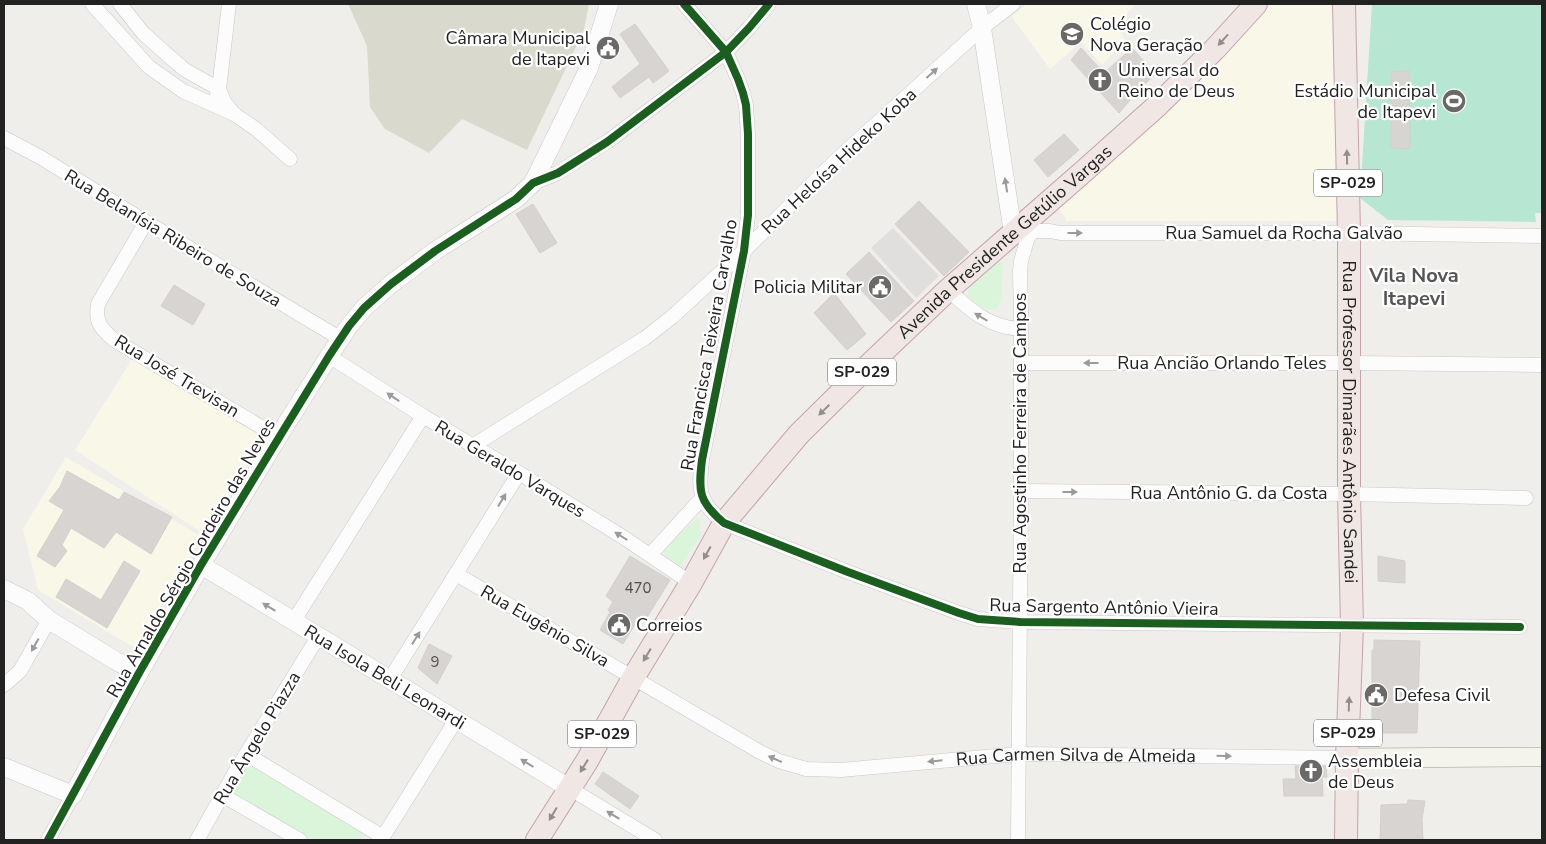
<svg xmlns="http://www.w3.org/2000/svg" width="1546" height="844" viewBox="0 0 1546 844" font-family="'Nunito Sans',sans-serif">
	<rect width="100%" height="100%" fill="#f0eeeb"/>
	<g fill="#f8f7e8">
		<path d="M1026 4H1135L1117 26 1125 41 1102 65 1081 42 1050 69 1012 17Z"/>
		<path d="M1267 4H1334L1337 221H1067L1059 208 1242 37Z"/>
		<path d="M134 356 264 436 204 534 75 450Z"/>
		<path d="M66 457 202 537 135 648 38 590 23 529Z"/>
	</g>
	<path fill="#d9d9cd" d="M348 4H589L584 30 527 150 462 119 429 153 385 129 370 107 367 46Z"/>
	<g fill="#daf5da">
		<path d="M996 260 1003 263 1001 300 995 310 982 308 968 297V287Z"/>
		<path d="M699 517 701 535 680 567 661 551Z"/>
		<path d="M247 761 364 833 360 840H313L229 791Z"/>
	</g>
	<path fill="#b7e6d2" d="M1372 4H1542V213H1535L1536 222 1388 220 1360 198Z"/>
	<path fill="#e0dfde" d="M893 228 939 276 916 298 871 248Z"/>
	<g fill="#d7d4d2" stroke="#d3d0cc">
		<path d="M635 24 669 71 653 83 649 77 620 98 612 87 640 64 620 34Z"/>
		<path d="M610 37 617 40 609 60 603 58Z"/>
		<path d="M1081 48 1104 73 1132 48 1156 74 1128 99 1130 100 1119 113 1071 60Z"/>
		<path d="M1409 71 1410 149 1391 148V72Z"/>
		<path d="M1064 134 1079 150 1048 177 1034 160Z"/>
		<path d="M919 201 969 252 944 276 895 224Z"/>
		<path d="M533 204 557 243 540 253 516 214Z"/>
		<path d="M869 252 914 301 891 322 846 274Z"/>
		<path d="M174 285 205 304 193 325 161 306Z"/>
		<path d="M834 293 866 334 847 350 814 313Z"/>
		<path d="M67 471 119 500 124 492 172 517 151 554 116 532 104 548 71 528 62 545 67 551 55 567 37 556 64 510 49 501 60 487Z"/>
		<path d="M630 556 670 580 646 619 640 616 623 644 600 630 610 612 608 610 613 602 606 596Z"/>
		<path d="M1378 556 1405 561V583L1378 581Z"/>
		<path d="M124 561 140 571 107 628 56 597 66 579 101 600Z"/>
		<path d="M1374 640 1420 641 1417 733H1372V650H1374Z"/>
		<path d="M429 644 452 656 437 684 418 668Z"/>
		<path d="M1295 766H1326L1327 777H1322L1323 796H1284L1283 779H1296Z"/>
		<path d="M603 772 639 796 630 809 595 784Z"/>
		<path d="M1408 800 1425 801 1422 819 1423 840H1380L1381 805 1407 804Z"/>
	</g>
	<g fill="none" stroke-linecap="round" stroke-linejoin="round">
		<g stroke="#c9c8c7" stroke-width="15">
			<g id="minor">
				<path d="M92 4 149 67 183 91 234 114 256 129 290 159"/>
				<path d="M120 4 143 33 163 51 185 70 219 89 225 103 234 114"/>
				<path d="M684 4 726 52 738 79 743 93 746 105 748 134V215L744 251 702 460C698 492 699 502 724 523L848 572 959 613 978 619 1020 622 1520 627"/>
				<path d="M217 95 219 89 229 4"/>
				<path d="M4 138 40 157 146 222 341 339"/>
				<path d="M533 183 558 173 607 142 726 52 749 28 769 4"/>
				<path d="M146 222 98 304C95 323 100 327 114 340L278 437"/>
				<path d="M948 290C970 310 990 328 1021 329"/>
				<path d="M329 356 423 416 519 473 623 537 691 583"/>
				<path d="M1021 363H1350L1542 365"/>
				<path d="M474 445 645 338 672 317 744 251 832 164 982 28 1013 4"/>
				<path d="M1021 491 1349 494 1526 498"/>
				<path d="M650 555 702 498"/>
				<path id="s1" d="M456 574 760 752 779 761 806 769 841 770 1018 754 1347 758"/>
				<path d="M293 622 423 416"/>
				<path d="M390 679 519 473"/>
				<path d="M4 685 20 671 49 620"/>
				<path d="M246 754 383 837"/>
				<path d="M569 788 655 840"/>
				<path d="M222 795 300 840"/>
				<path d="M48 840 73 795"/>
				<path d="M197 840 238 767 318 637"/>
				<path d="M381 840 456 720"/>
				<path d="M1018 840 1021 491V313L1020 271 1021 261 1028 237 1034 231H1050L1060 233H1349L1542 236"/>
			</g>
		</g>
		<g stroke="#c9c8c7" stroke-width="19">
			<g id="tertiary">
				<path d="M976 4 982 28 1013 233"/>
				<path d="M201 565 569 788"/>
				<path d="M4 589 28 601 49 620 116 661 139 673"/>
				<path d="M4 767 73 795 139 673 201 565 278 437 329 356 349 326 364 308 391 284 435 251 516 199 533 183 589 68 609 4"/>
			</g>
		</g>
		<g stroke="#999a82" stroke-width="20">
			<path id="secondary" d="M1347 758 1542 757"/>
		</g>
		<g stroke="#c5a2ac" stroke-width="24">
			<g id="trunk">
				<path id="s2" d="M1344 4 1349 233V494L1352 626 1347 758 1346 840"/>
				<path id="s3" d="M537 840 587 761 633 678 691 583 724 523 799 434 870 364 948 290 1084 171 1158 105 1214 50 1256 4"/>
			</g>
		</g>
		<use href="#minor" stroke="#fdfcfc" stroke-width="14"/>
		<use href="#tertiary" stroke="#fdfcfc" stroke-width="18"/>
		<use href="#secondary" stroke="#f4f4ed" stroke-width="19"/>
		<use href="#trunk" stroke="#f0e6e4" stroke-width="22"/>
		<g stroke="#fff" stroke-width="11">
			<g id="cycleway">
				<path d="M684 4 726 52 738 79 743 93 746 105 748 134V215L744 251 702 460C698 492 699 502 724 523L848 572 959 613 978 619 1020 622 1520 627"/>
				<path d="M48 840 139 673 201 565 329 356 349 326 364 308 391 284 435 251 516 199 533 183 558 173 607 142 726 52 749 28 769 4"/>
			</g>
		</g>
		<use href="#cycleway" stroke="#1b5e20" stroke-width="8"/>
	</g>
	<defs><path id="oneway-solid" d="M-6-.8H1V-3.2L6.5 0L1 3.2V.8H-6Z" transform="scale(1.25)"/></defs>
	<g fill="#938e8d">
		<use href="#oneway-solid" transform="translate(1223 40) rotate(132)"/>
		<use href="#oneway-solid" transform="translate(1347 157) rotate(-91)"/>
		<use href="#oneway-solid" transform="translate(824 410) rotate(136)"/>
		<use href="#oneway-solid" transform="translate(707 553) rotate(119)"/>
		<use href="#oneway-solid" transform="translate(647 655) rotate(121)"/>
		<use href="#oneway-solid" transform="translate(1349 704) rotate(-88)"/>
		<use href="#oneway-solid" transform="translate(584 766) rotate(122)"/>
		<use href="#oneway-solid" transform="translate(553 814) rotate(121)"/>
	</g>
	<g fill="#9a9a9a">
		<use href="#oneway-solid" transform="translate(932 73) rotate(-42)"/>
		<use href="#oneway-solid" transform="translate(1006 185) rotate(-99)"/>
		<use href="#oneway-solid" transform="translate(1075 233)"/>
		<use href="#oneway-solid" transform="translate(981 317) rotate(-149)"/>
		<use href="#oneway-solid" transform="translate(1091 363) rotate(180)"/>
		<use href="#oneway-solid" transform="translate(393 397) rotate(-147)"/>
		<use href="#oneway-solid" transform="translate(1070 492)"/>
		<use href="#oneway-solid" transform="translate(502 500) rotate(-58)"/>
		<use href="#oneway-solid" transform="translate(621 536) rotate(-148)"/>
		<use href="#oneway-solid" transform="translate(269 607) rotate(-149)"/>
		<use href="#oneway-solid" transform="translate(416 638) rotate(-58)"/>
		<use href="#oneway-solid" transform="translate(35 645) rotate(119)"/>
		<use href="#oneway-solid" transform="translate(1224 756) rotate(1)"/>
		<use href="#oneway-solid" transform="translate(775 759) rotate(-156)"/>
		<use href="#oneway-solid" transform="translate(935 761) rotate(174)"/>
		<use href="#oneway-solid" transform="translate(527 763) rotate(-149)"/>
		<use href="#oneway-solid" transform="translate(613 815) rotate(-149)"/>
	</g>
	<defs>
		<g id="school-disc" transform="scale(1.25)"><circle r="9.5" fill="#6a6968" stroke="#fff"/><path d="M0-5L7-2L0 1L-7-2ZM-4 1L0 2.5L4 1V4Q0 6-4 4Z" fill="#fff"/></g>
		<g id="civic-disc" transform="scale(1.25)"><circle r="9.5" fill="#6a6968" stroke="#fff"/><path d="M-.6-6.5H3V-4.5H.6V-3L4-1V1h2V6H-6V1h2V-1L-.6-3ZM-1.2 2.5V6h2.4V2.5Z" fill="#fff"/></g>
		<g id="church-disc" transform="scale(1.25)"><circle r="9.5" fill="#6a6968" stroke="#fff"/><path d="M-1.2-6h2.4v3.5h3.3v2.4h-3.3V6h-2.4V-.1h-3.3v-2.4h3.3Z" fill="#fff"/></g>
		<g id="stadium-disc" transform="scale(1.25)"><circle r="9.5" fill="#6a6968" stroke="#fff"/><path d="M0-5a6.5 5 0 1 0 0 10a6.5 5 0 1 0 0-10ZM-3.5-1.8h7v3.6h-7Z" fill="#fff"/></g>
	</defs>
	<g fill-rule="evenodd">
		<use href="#school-disc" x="1072" y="34"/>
		<use href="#civic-disc" x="608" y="48"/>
		<use href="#church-disc" x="1100" y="80"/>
		<use href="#stadium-disc" x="1454" y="101"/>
		<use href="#civic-disc" x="880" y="287"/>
		<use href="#civic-disc" x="619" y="625"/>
		<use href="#civic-disc" x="1376" y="695"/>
		<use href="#church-disc" x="1311" y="771"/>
	</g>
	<g text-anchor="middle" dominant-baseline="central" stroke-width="4.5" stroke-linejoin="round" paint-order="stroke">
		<g font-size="15" fill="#4f4e4e">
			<text x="638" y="588">470</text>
			<text x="435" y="662">9</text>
		</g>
		<g fill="#fff" stroke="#646464" stroke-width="1">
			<rect x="1314" y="169.5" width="68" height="27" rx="4"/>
			<rect x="828" y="358.5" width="68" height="27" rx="4"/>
			<rect x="1314" y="719.5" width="68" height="27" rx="4"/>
			<rect x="568" y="720.5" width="68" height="27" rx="4"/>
		</g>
		<g font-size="16" font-weight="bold" fill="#222">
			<text x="1348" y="183">SP-029</text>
			<text x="862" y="372">SP-029</text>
			<text x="1348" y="733">SP-029</text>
			<text x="602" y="734">SP-029</text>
		</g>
		<g font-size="18" fill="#222" stroke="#fff" text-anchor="start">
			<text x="1090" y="24">Colégio<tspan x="1090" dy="21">Nova Geração</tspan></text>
			<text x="590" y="38" text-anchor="end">Câmara Municipal<tspan x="590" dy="21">de Itapevi</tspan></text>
			<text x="1118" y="70">Universal do<tspan x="1118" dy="21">Reino de Deus</tspan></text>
			<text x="1436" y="91" text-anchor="end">Estádio Municipal<tspan x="1436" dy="21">de Itapevi</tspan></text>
			<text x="862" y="287" text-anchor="end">Policia Militar</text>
			<text x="636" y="625">Correios</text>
			<text x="1394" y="695">Defesa Civil</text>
			<text x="1328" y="761">Assembleia<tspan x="1328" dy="21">de Deus</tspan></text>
		</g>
		<g font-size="18" fill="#222" stroke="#fff">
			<text transform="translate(839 161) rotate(-43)">Rua Heloísa Hideko Koba</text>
			<text x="1284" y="233">Rua Samuel da Rocha Galvão</text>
			<text transform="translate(173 238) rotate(31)">Rua Belanísia Ribeiro de Souza</text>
			<text stroke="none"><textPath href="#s3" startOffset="766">Avenida Presidente Getúlio Vargas</textPath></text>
			<text transform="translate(709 345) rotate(-80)">Rua Francisca Teixeira Carvalho</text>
			<text x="1222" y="363">Rua Ancião Orlando Teles</text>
			<text transform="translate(177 376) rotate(31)">Rua José Trevisan</text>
			<text stroke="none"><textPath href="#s2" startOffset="418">Rua Professor Dimarães Antônio Sandei</textPath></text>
			<text transform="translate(1020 433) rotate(-90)">Rua Agostinho Ferreira de Campos</text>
			<text transform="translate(510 469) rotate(31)">Rua Geraldo Varques</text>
			<text x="1229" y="493">Rua Antônio G. da Costa</text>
			<text transform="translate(191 558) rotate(-60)">Rua Arnaldo Sérgio Cordeiro das Neves</text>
			<text transform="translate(1104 607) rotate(1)">Rua Sargento Antônio Vieira</text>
			<text transform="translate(545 626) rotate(30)">Rua Eugênio Silva</text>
			<text transform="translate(385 677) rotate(31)">Rua Isola Beli Leonardi</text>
			<text transform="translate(257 738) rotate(-59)">Rua Ângelo Piazza</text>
			<text stroke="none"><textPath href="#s1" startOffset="672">Rua Carmen Silva de Almeida</textPath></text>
		</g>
		<g font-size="20" font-weight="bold" fill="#555" stroke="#fff">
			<text x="1414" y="275">Vila Nova<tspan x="1414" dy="23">Itapevi</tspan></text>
		</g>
	</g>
	<rect width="1546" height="844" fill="none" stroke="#222222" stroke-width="10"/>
</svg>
